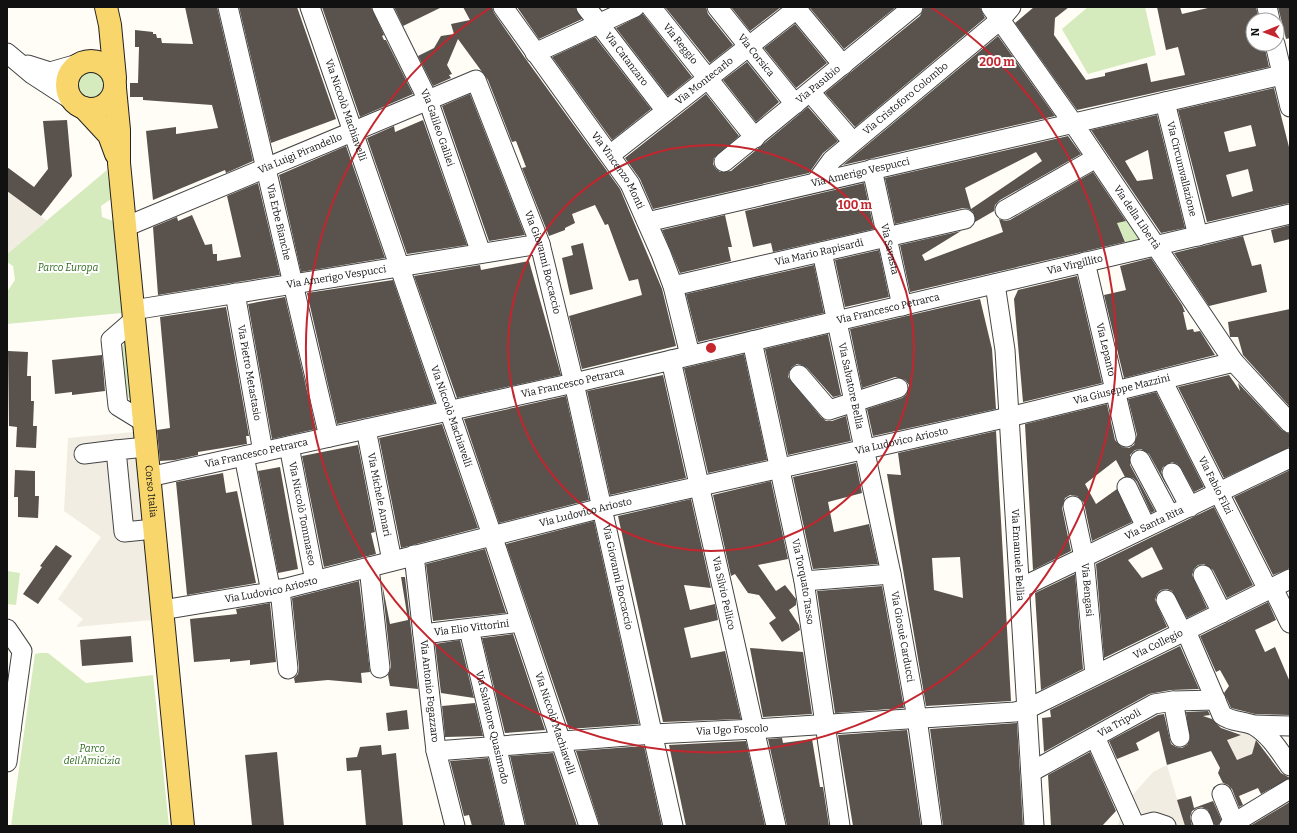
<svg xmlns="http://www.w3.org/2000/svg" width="1297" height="833" viewBox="0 0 1297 833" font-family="Bitter,serif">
	<rect width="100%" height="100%" fill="#fffdf5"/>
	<g fill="#d5ebbd">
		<path d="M1088 7H1145L1156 55 1088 74 1062 29Z"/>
		<circle cx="91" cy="85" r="18"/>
		<path d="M107 170 111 199 101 206 102 217 113 221 122 313 7 324V292L15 280 13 266 7 262V254Z"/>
		<path d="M1129 220 1142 239 1126 243 1117 223Z"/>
		<path d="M125 342 130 399 125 396 121 348Z"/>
		<path d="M7 571 20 573 16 605 7 604Z"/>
		<path d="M40 653H48L86 683 153 675 169 826H11L35 654Z"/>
	</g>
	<g fill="#f1ede2">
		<path d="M7 191 47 221 7 254Z"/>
		<path d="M145 431 163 619 76 627 83 619 58 599 101 537 64 511 68 438Z"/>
		<path d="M1262 710 1263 719 1252 754 1237 760 1227 740 1241 735 1230 726 1246 714V711Z"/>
		<path d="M1167 765 1185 826H1117L1130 798 1153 772Z"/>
	</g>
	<g fill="#5a524d" fill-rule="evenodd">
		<path d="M185 7H217L253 161 226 173 225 170 153 200 146 131 176 127V134L218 128 212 105 143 100V97H130V83H138L139 47H135V30L153 32V34H156L157 38H161L162 43 193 44Z"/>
		<path d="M239 7H297L336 119 271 143Z"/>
		<path d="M322 7H371L384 35 382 36 384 40H386L413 94 360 117Z"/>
		<path d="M394 7H442L403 26Z"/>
		<path d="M463 7H492L494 13 525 58 620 189 662 289 676 346 582 369 569 316 642 295 638 279 629 281 608 224 605 225 595 205 572 214 575 223 565 228V230L549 236 522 168 526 167 516 141 512 142 488 80 458 39 447 65 452 74 449 75 451 78 433 86 418 56 434 48 441 36 454 34 451 24 470 20Z"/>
		<path d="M517 7H575L582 19 539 39Z"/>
		<path d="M665 7H706L708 14 733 45 710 63Z"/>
		<path d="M731 7H781L750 31Z"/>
		<path d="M812 7H896L844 49 810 8Z"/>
		<path d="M924 7H980L985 18 855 127 825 93 920 16Z"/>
		<path d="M1034 7H1069L1055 18 1054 35 1086 80 1105 76V73L1147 63 1151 82 1185 75 1178 47 1166 50 1157 7H1180L1182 14 1212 7H1256L1259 20H1253V44H1264L1269 67 1077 110 1015 23Z"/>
		<path d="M1278 7H1290V38L1286 39Z"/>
		<path d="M643 14 692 77 668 96 616 28Z"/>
		<path d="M795 24 827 63 796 88 764 48Z"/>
		<path d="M998 36 1055 116 843 165Z"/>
		<path d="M595 37 651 109 612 140 552 57Z"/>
		<path d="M747 62 779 102 756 122 723 80Z"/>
		<path d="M1274 88 1290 151V203L1207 222 1178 110ZM1251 125 1256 146 1229 152 1224 132ZM1248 169 1253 191 1232 197 1226 175Z"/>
		<path d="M470 94 525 235 489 241 442 106Z"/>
		<path d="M706 94 739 136 714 158 713 164 716 169 720 172 731 171 808 107 838 141 823 153 809 173 653 209 640 179 625 158Z"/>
		<path d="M1157 115 1185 228 1161 233 1091 130ZM1148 150 1153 179 1137 181 1125 161Z"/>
		<path d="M67 120 72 176 41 216 7 191V167L34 187 48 169 43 121Z"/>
		<path d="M423 120 467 245 407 254 367 138 394 126 395 132Z"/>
		<path d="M1068 136 1081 154 1000 200 995 205 994 211 975 222 973 212 969 209 963 208 895 224 885 178ZM1036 152 1042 161 971 209 965 188Z"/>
		<path d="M346 146 385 258 301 272 279 175Z"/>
		<path d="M1093 172 1126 221 1117 223 1125 242 910 292 900 245 961 231 922 255 925 261 1003 232 999 219 1005 221 1010 220Z"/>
		<path d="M258 183 280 275 158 295 153 227 177 217 178 221 192 215 205 245 212 244 213 254H217V261L241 257 227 196Z"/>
		<path d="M864 183 874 229 773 252 771 243 753 247 745 211Z"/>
		<path d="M725 215 732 247H728L731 261 680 273 662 230Z"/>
		<path d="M1290 225V239L1274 243 1271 230Z"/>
		<path d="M1243 236 1252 266 1261 264 1267 292 1209 306 1174 253Z"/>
		<path d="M583 243 593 289 570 295 562 258 573 255 571 246Z"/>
		<path d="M879 250 889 297 845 307 835 260Z"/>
		<path d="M1151 258 1182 305 1185 312H1183L1187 330 1193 329 1194 332 1200 331 1215 355 1124 378 1104 295 1126 290 1120 266Z"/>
		<path d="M529 261 561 375 457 398 414 276 480 265 481 270Z"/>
		<path d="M814 265 824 313 698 342 686 294Z"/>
		<path d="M1077 276 1102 383 1023 402 1014 299 1018 290Z"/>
		<path d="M393 280 435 403 337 424 307 293Z"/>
		<path d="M285 297 316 429 272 439 248 304Z"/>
		<path d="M980 299 992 349 996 409 873 436 867 409 902 398 906 395 909 385 905 380 895 377 862 388 850 329Z"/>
		<path d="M226 307 249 436H246L247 444 198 452V455L175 460 160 461 157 430 170 428 160 317Z"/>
		<path d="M1290 309V407L1243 355 1238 337H1230L1228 322Z"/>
		<path d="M828 334 841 395 833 397 807 368 802 365 797 364 792 367 789 372 788 377 821 417 826 421H832L846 416 851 441 788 455 765 349Z"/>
		<path d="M8 351 28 352 27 376H31V401H34L33 426H37L36 448 16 447 17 427 9 426Z"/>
		<path d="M744 354 767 460 708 473 684 368Z"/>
		<path d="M102 355 105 391 72 395V392L55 394 52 360Z"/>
		<path d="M663 375 686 478 610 495 587 391Z"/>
		<path d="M1229 375 1240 391 1238 383 1282 430 1290 434V447L1224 478 1178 387Z"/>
		<path d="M1156 392 1204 487 1194 492 1181 468 1177 464 1172 462 1163 467 1161 472 1169 490 1149 454 1141 449 1135 450 1130 455V465L1155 511 1151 513 1137 482 1133 478 1125 477 1116 460 1085 484 1096 504 1117 489 1132 522 1092 541 1084 503 1077 496 1070 495 1065 498 1062 508 1071 551 1033 570 1025 424 1107 404 1115 440 1122 447 1129 448 1134 445 1137 435 1128 399Z"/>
		<path d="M566 396 589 500 499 523 464 419Z"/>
		<path d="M442 424 478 528 401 548 379 438Z"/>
		<path d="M996 431 1011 701 926 706 887 474 901 475 898 453ZM960 557 963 598 934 590 932 558Z"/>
		<path d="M358 445 375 532 371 533 376 554 324 567 302 456Z"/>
		<path d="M856 463 862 493 828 502 834 532 869 524 878 564 813 569 793 477Z"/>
		<path d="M280 467 298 569 278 573 258 471Z"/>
		<path d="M15 470 35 471V496H39L38 518 18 517V497H14Z"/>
		<path d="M1290 470V568L1273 575 1234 497Z"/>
		<path d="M223 473 226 493 237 491 256 583 187 595 176 482Z"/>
		<path d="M771 481 788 559 758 565 776 591 785 585 796 599V605L789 610 799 625 800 630 782 642 769 623 776 618 759 595 748 593 735 574 731 576 713 495Z"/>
		<path d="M691 499 711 588 684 585 690 610 715 604 718 620 684 628 691 658 725 651 741 719 663 722 618 516Z"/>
		<path d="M1214 507 1253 585 1227 598 1213 570 1204 564 1198 565 1194 569 1192 575 1207 608 1187 618 1172 591 1167 589 1161 590 1157 594 1155 600 1167 627 1104 658 1096 564ZM1152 547 1163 569 1142 578 1128 560Z"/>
		<path d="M594 521 639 724 569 729 506 544Z"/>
		<path d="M56 545 72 556 38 604 23 594 42 567 40 566Z"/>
		<path d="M485 549 506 613 433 621 426 564Z"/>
		<path d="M1075 574 1083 669 1041 690 1035 593Z"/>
		<path d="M401 577H405L418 689 390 686 388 675 391 667 382 583 390 624 408 620Z"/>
		<path d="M359 581 370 672 361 673 362 683 328 680 295 683 294 678 298 674 299 668 292 598Z"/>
		<path d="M882 586 904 708 835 713 817 591Z"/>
		<path d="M1268 602 1276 620 1255 630 1265 652 1275 647 1290 682V715L1255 714 1231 708 1224 693 1229 686 1220 670 1216 672 1200 636Z"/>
		<path d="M270 603 276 662 250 665V660L230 662V659L194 662 190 619 237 614 236 609Z"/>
		<path d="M513 634 545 730 505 733 482 638Z"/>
		<path d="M131 636 133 662 82 666 80 640Z"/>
		<path d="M460 640 474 698 441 693 435 644Z"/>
		<path d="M1180 646 1199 689 1171 690 1149 694 1044 752 1042 718 1051 717 1050 710Z"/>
		<path d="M750 648 803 652 812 714 763 717Z"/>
		<path d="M475 703 483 736 445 737 442 706Z"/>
		<path d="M407 710 409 729 388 731 386 713Z"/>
		<path d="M1208 711 1210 715 1203 716 1212 719 1221 728 1241 735 1227 740 1237 760 1252 754 1256 740 1281 773 1290 778 1261 794 1258 788 1239 796 1243 805 1239 807 1232 789 1228 785 1223 783 1218 773 1220 768 1211 751 1167 765 1159 731 1136 743 1139 750 1117 759 1109 741 1158 715 1164 714 1171 744 1176 747 1182 748 1187 745 1190 740 1186 712Z"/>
		<path d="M1017 723 1023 826H943L930 729Z"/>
		<path d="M907 730 921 826H853L838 735Z"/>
		<path d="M782 738 783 743 812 739 820 787H823L829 826H787L768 739Z"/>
		<path d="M746 741 765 826H686L669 745Z"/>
		<path d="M381 745 382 755 396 753 403 826H366L361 770 347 771 346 758 357 757 360 747Z"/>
		<path d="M644 746 662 826H600L576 751Z"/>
		<path d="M277 752 284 826H252L245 755Z"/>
		<path d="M1090 752 1116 811 1102 826H1051L1048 775Z"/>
		<path d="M553 753 577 826H526L510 756Z"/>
		<path d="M488 758 504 826H472L469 815 464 816 450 761Z"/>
		<path d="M1191 796 1194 808 1213 801 1221 819 1218 826H1215L1208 810 1202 807 1197 808 1192 811 1190 817 1192 826H1185L1177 800Z"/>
		<path d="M1290 802V826H1250Z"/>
	</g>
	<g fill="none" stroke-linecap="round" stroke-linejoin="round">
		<g stroke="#444" stroke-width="21">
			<g id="minor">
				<path id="s1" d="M228 7 329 437"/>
				<path id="s2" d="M310 7 492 535 589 826"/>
				<path id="s3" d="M382 7 428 100 481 253"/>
				<path id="s4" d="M503 7 630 184 661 254 673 286 690 355"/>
				<path id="s5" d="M586 7 666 111"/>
				<path id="s6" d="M651 7 755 138"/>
				<path id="s7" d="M717 7 795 104"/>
				<path d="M795 7 843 65"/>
				<path id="s8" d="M991 7 1073 123 1234 362 1290 423"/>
				<path d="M1267 7 1270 20"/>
				<path d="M1275 44 1290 107"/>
				<path d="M7 53 32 74 72 100"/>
				<path d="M535 53 635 7"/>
				<path d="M28 65 50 72 78 64"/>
				<path d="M810 92 853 142"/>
				<path id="s9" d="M1165 102 1198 236"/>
				<path id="s10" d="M610 155 799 7"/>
				<path id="s11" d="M724 162 913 7"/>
				<path id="s12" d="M872 169 902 306"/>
				<path id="s13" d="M816 182 832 160 1000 20 1011 7"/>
				<path d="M1005 210 1096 158"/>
				<path id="s14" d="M647 222 1290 73"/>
				<path id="s15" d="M125 227 476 80 540 244 574 383 673 826"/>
				<path id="s16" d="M822 252 891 574 917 718 932 826"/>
				<path id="s17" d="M1085 262 1126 437"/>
				<path id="s18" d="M995 284 1005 350 1034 826"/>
				<path id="s19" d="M673 286 965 219"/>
				<path id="s20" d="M235 293 263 452"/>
				<path id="s21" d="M133 310 540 244"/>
				<path d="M134 320 111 340 118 406 144 422"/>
				<path id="s22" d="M752 341 804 581 840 826"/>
				<path id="s23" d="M671 360 776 826"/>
				<path d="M799 375 829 410 898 388"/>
				<path id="s24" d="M1162 380 1268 590"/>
				<path id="s25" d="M366 429 392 561"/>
				<path id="s26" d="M289 446 315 581"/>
				<path d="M146 447 116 450 124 532 154 529"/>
				<path d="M84 454 116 450"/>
				<path d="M244 456 271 592"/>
				<path d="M1140 460 1170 516"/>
				<path d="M1172 473 1190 507"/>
				<path id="s27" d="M149 477 574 383 1290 214"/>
				<path d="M1127 487 1146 527"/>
				<path id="s28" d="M1073 506 1084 557 1095 675"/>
				<path id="s29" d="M414 555 436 751 455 826"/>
				<path d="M369 567 380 668"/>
				<path d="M1203 575 1222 613"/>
				<path d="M804 581 891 574"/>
				<path id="s30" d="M1020 588 1290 458"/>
				<path d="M1273 588 1290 623"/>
				<path d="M280 589 288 669"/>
				<path d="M1166 600 1182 632"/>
				<path id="s31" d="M162 610 271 592 602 508 1009 417 1234 362"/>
				<path d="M7 629 22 651 11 730"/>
				<path id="s32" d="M469 629 515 826"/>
				<path d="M1186 631 1222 715C1232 723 1245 720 1255 726 1270 735 1280 752 1290 766"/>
				<path id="s33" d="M423 634 521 622"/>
				<path d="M1173 701 1180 737"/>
				<path d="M1254 725 1290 726"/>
				<path d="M7 727 11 730 7 762"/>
				<path d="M1095 737 1135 826"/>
				<path id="s34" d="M436 751 653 734 755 729 1015 712 1027 709 1290 579"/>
				<path id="s35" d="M1031 772 1154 704 1173 701 1216 700"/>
				<path d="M1222 794 1234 823"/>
				<path d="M1201 818 1204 826"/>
				<path d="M1139 826 1154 822 1166 826"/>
				<path d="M1229 826 1290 789"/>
			</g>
		</g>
		<g stroke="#222" stroke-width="24">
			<g id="major">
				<path d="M106 7 110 25 115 78"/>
				<circle cx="91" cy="85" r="24"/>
				<path id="s36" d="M115 88 119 130V163L183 826"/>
				<path d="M84 108 109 135 116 154"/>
			</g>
		</g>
		<use href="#minor" stroke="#fff" stroke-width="19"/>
		<use href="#major" stroke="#f9d66b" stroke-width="22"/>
	</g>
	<g fill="none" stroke="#c4262e" stroke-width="2">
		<circle cx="711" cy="348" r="203"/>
		<path d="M932 8A405 405 0 1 1 490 8"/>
	</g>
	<g text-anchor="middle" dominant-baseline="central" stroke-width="4" stroke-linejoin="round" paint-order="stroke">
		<g font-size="10" fill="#111" stroke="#fff">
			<text stroke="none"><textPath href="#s6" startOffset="47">Via Reggio</textPath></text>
			<text stroke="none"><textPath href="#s7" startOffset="62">Via Corsica</textPath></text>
			<text stroke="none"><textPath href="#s5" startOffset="66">Via Catanzaro</textPath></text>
			<text stroke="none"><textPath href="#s10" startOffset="120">Via Montecarlo</textPath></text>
			<text stroke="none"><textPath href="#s11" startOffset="122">Via Pasubio</textPath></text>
			<text stroke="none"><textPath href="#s13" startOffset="123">Via Cristoforo Colombo</textPath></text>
			<text stroke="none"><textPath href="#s2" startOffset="109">Via Niccolò Machiavelli</textPath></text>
			<text stroke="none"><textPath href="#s3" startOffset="133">Via Galileo Galilei</textPath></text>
			<text stroke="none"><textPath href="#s15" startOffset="190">Via Luigi Pirandello</textPath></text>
			<text stroke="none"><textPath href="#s9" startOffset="69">Via Circumvallazione</textPath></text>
			<text stroke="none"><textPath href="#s4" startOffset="200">Via Vincenzo Monti</textPath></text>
			<text stroke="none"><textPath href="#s14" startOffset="219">Via Amerigo Vespucci</textPath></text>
			<text stroke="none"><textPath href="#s8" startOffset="256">Via della Libertà</textPath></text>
			<text stroke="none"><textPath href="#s1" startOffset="221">Via Erbe Bianche</textPath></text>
			<text stroke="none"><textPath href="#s12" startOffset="82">Via Savasta</textPath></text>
			<text stroke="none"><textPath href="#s19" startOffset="150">Via Mario Rapisardi</textPath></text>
			<text stroke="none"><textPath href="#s15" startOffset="575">Via Giovanni Boccaccio</textPath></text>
			<text stroke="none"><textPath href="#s27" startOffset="950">Via Virgillito</textPath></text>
			<text stroke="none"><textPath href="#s21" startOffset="206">Via Amerigo Vespucci</textPath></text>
			<text stroke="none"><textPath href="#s27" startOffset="758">Via Francesco Petrarca</textPath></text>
			<text stroke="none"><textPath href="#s17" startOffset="90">Via Lepanto</textPath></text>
			<text stroke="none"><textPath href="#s20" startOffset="81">Via Pietro Metastasio</textPath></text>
			<text stroke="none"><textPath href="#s27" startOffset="434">Via Francesco Petrarca</textPath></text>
			<text stroke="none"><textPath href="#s16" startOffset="137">Via Salvatore Bellia</textPath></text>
			<text stroke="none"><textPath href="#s31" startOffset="985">Via Giuseppe Mazzini</textPath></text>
			<text stroke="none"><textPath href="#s2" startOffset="433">Via Niccolò Machiavelli</textPath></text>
			<text stroke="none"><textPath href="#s31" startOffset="759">Via Ludovico Ariosto</textPath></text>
			<text stroke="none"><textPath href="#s27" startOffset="110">Via Francesco Petrarca</textPath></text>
			<text stroke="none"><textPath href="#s24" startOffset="118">Via Fabio Filzi</textPath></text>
			<text stroke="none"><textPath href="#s36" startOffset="405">Corso Italia</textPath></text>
			<text stroke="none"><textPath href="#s25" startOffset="67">Via Michele Amari</textPath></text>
			<text stroke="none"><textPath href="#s26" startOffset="69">Via Niccolò Tommaseo</textPath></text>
			<text stroke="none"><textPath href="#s31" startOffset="435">Via Ludovico Ariosto</textPath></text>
			<text stroke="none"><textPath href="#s30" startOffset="149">Via Santa Rita</textPath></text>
			<text stroke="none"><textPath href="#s18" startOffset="272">Via Emanuele Bellia</textPath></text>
			<text stroke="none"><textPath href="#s15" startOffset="899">Via Giovanni Boccaccio</textPath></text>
			<text stroke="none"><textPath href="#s22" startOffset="246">Via Torquato Tasso</textPath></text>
			<text stroke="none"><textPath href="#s31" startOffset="111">Via Ludovico Ariosto</textPath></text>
			<text stroke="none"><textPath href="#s28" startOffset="85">Via Bengasi</textPath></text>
			<text stroke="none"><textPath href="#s23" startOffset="239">Via Silvio Pellico</textPath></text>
			<text stroke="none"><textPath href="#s33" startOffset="49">Via Elio Vittorini</textPath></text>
			<text stroke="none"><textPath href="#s16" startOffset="393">Via Giosuè Carducci</textPath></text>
			<text stroke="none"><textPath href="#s34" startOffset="739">Via Collegio</textPath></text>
			<text stroke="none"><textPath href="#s29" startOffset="137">Via Antonio Fogazzaro</textPath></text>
			<text stroke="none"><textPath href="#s2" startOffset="757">Via Niccolò Machiavelli</textPath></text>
			<text stroke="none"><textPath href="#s35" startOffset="101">Via Tripoli</textPath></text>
			<text stroke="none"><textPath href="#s32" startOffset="101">Via Salvatore Quasimodo</textPath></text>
			<text stroke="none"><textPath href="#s34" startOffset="297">Via Ugo Foscolo</textPath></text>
		</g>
		<g font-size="10" font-style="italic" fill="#2f6b1f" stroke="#fff">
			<text x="68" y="268">Parco Europa</text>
			<text x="92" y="749">Parco<tspan x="92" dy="12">dell'Amicizia</tspan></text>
		</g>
	</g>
	<circle cx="711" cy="348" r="6" fill="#c4262e" stroke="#fff" stroke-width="2"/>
	<g font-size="12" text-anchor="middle" font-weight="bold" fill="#c4262e" stroke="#fff" stroke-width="4" stroke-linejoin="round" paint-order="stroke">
		<text x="997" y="66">200 m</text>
		<text x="855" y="209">100 m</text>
	</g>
	<rect width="1297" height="833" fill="none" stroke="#111111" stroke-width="16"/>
	<g transform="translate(1265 32) rotate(269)"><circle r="19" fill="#ffffff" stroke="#a0a0a0"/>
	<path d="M0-3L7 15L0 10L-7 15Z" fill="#c4262e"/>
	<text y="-6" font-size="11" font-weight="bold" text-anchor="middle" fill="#111111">N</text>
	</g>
</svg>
